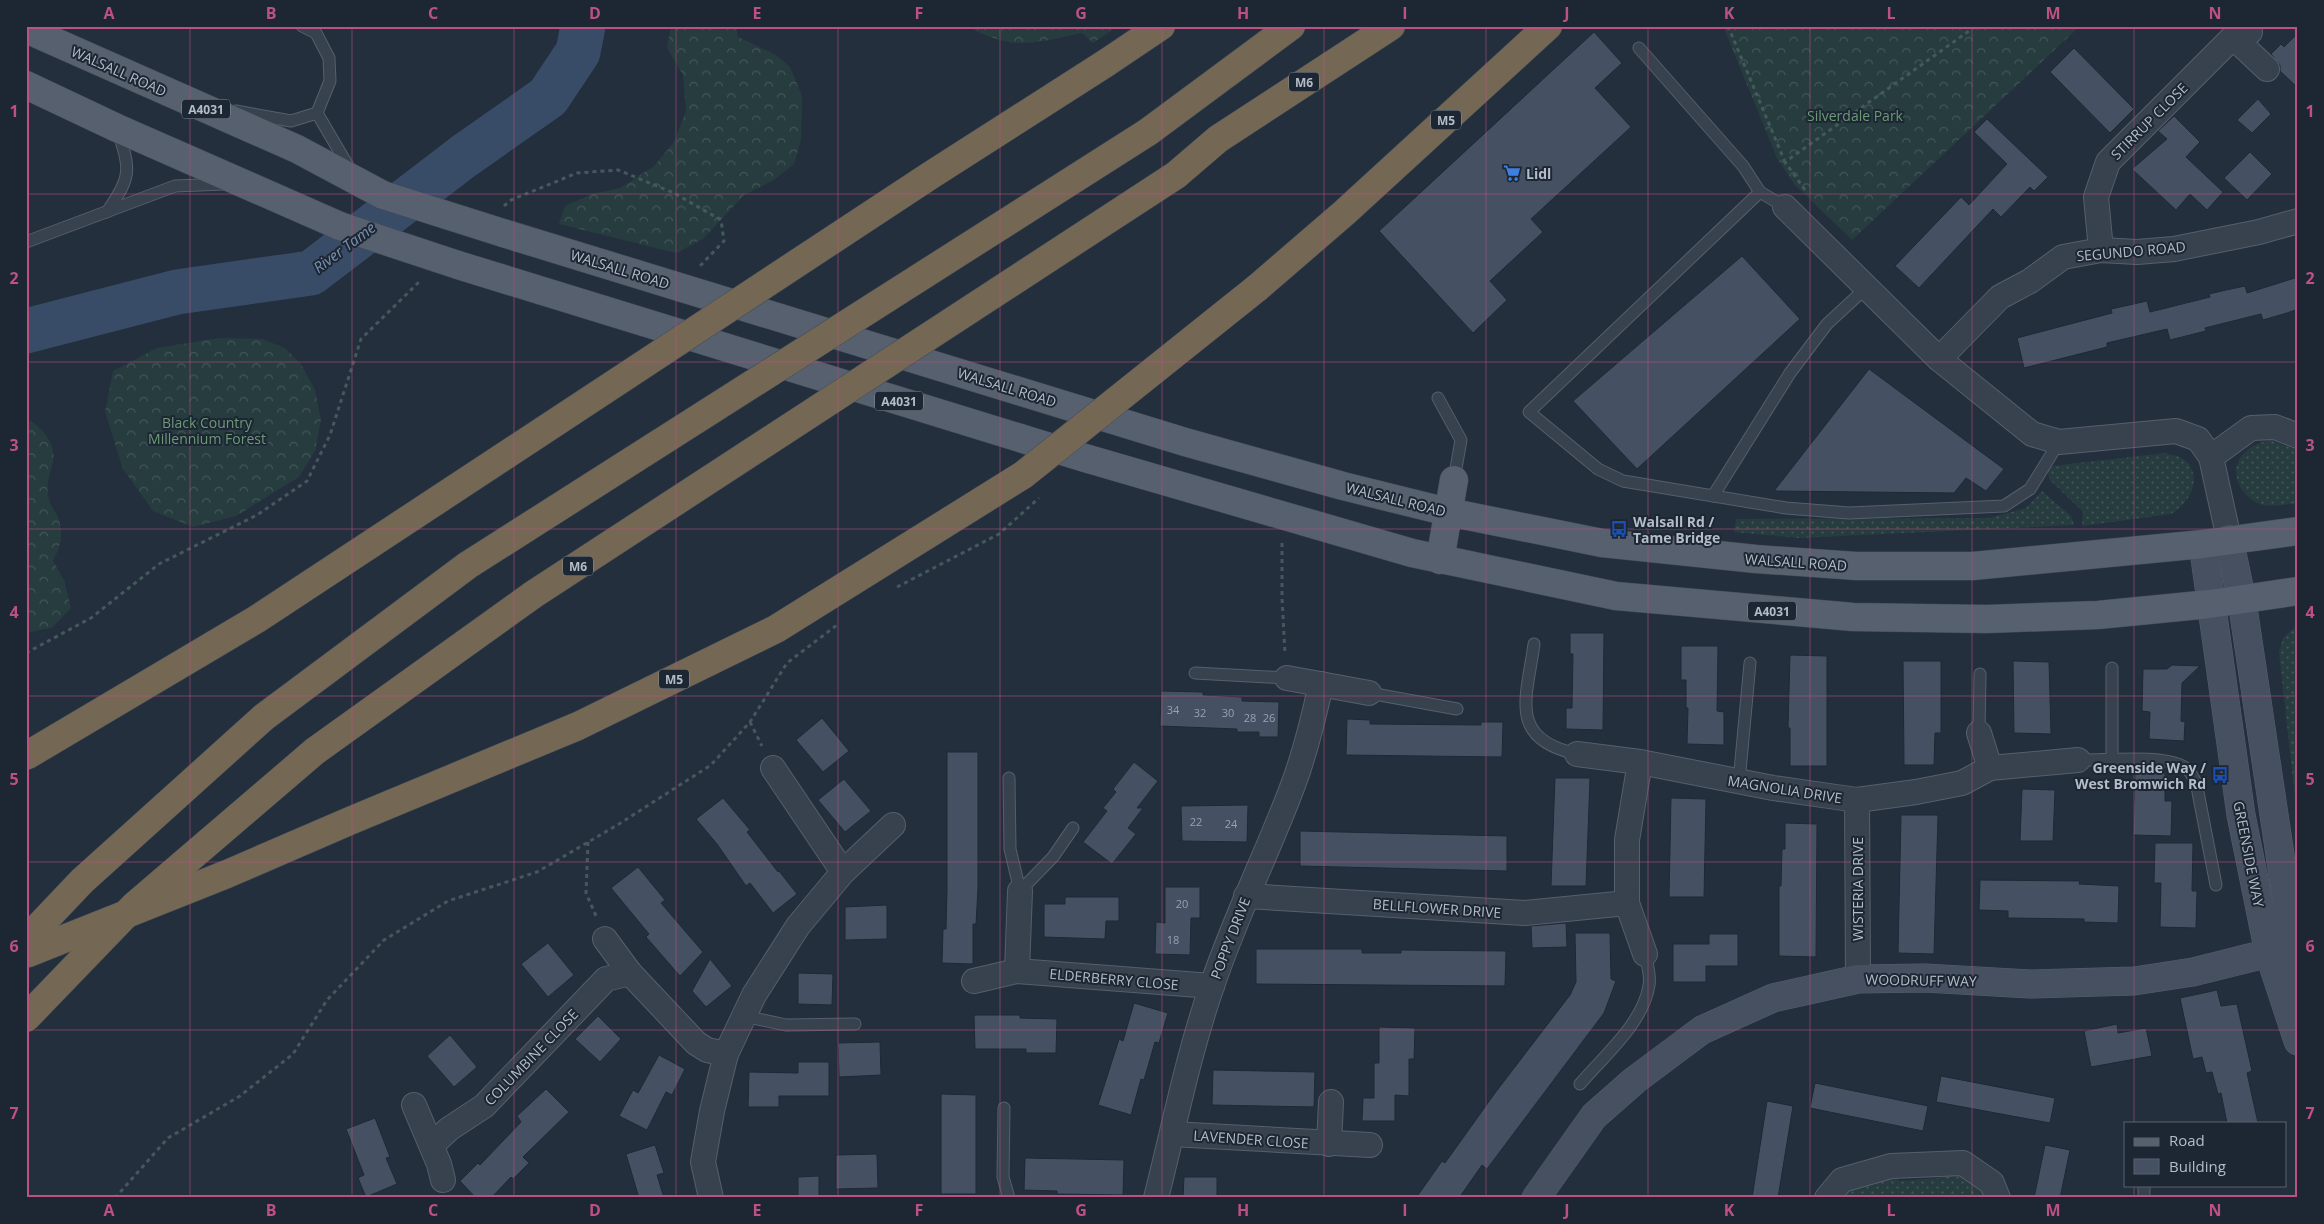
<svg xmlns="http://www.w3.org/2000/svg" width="2324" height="1224" viewBox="0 0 2324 1224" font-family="'Open Sans',sans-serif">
	<defs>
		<pattern id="grass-dots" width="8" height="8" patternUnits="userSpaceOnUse" patternTransform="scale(1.25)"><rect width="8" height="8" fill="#263c3f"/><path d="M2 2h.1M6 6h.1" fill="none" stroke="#435659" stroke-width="1.8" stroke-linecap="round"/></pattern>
		<pattern id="forest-crowns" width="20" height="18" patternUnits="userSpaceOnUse" patternTransform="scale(1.25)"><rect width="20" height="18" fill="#263c3f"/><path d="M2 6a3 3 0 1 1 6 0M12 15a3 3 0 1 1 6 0" fill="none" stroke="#435659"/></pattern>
	</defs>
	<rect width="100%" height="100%" fill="#242f3e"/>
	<g fill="url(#grass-dots)">
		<path d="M2270 440 2298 450V503C2287 504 2273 507 2263 505 2255 503 2249 498 2244 492 2225 468 2243 445 2270 440Z"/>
		<path d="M2165 453C2173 455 2181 456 2187 462 2203 480 2188 505 2171 514L2082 526 2083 512 2049 479 2048 471 2052 466Z"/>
		<path d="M2042 491 2071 516 2074 525 1799 538 1734 532 1736 519 1989 518 2026 508Z"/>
		<path d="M2298 624V825L2279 652 2283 638Z"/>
		<path d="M1946 1170C1963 1171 1978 1183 1986 1198H1840L1852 1186 1894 1176 1900 1181 1939 1178Z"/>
	</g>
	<g fill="url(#forest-crowns)">
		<path d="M671 26H736L738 37 776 55 790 67 802 96 801 140 794 164 774 180 744 195 703 239 676 253 559 224 565 206 592 194 620 188 654 166 674 142 686 111 683 75 667 48Z"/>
		<path d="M967 26H1118L1093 43 1082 33C1033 43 1014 52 967 26Z"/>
		<path d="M1723 26H2080L1852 240 1794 184 1777 158Z"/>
		<path d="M219 338 262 339 285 348 301 364 315 390 321 420 315 451 299 477 236 516 193 527 153 511 123 469 105 412 113 371 157 348Z"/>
		<path d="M26 418C40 425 57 444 53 461 50 475 45 484 49 499 50 505 55 511 58 517 64 535 61 545 53 561L64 580 71 608 53 627 28 633 26 631Z"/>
	</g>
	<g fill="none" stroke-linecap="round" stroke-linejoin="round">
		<path stroke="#394c67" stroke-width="45" d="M26 331 177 292 311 273 464 156 548 97 578 52 583 26"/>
	</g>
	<g fill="#455162" stroke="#1f2835">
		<path d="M1594 32 1622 63 1595 88 1631 127 1531 219 1543 232 1490 281 1507 300 1473 333 1379 231Z"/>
		<path d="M2298 33V88L2280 71V65L2271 54 2281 44 2284 47Z"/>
		<path d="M2074 48 2134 109 2110 133 2050 72Z"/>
		<path d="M2258 99 2271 114 2252 133 2237 120Z"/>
		<path d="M2174 116 2200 142 2186 157 2223 192 2207 210 2190 194 2176 210 2132 169 2167 139 2158 131Z"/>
		<path d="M1987 119 2048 177 2034 191 2030 187 2001 217 1993 209 1919 288 1895 266 1961 197 1969 205 2007 164 1974 132Z"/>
		<path d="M2250 152 2272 174 2247 200 2224 178Z"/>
		<path d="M1742 256 1800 319 1637 469 1573 401Z"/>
		<path d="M2298 277V309L2287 313 2263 320 2261 314 2205 328 2206 331 2170 340 2167 329 2107 343V347L2024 368 2017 338 2112 313 2111 309 2147 301 2150 312 2210 297 2209 294 2226 290 2245 286 2247 293Z"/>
		<path d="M1869 369 2004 469 1986 491 1966 478 1954 493 1774 491Z"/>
		<path d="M1570 633H1604L1603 730 1566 729V708H1572L1573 654H1570Z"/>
		<path d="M1681 646H1718L1717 711 1724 712V745L1687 744 1688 708H1686V680H1681Z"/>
		<path d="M1790 655 1827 656V766H1790V728H1788Z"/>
		<path d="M1903 661H1941V733H1935L1934 765H1904Z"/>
		<path d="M2013 661 2049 662 2051 734 2014 733Z"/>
		<path d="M2172 665 2200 666 2182 683 2181 721 2185 722 2184 741 2149 739 2150 712 2142 711 2143 669H2167Z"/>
		<path d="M1161 691 1203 692V695L1242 697V701L1279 702 1278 737H1259V732H1237V729L1160 726Z"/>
		<path d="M822 718 849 751 823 772 796 740Z"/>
		<path d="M1347 719 1370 720V724L1481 725V722H1503L1502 757 1346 755Z"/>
		<path d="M947 752H978V888L976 924H973V964L942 963 943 929H946L947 890Z"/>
		<path d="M1134 762 1158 781 1137 808H1143L1128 828 1136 834 1112 864 1083 842 1107 811 1103 808 1116 792 1113 789Z"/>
		<path d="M2135 772 2165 773V801H2172L2171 836 2133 835Z"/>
		<path d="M1555 778H1590L1586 886H1551Z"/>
		<path d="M844 779 871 811 845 832 818 800Z"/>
		<path d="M2022 789 2055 790 2053 841H2020Z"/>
		<path d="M723 798 750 830 747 832 778 872 779 871 797 894 773 913 750 883 746 886 717 844 696 819Z"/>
		<path d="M1671 798 1706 799 1704 897H1669Z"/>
		<path d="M1248 805 1247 842 1182 841 1181 806Z"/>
		<path d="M1901 815H1938L1934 954 1898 953Z"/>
		<path d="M1785 823 1817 824 1816 957 1779 956V886H1781L1782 849H1785Z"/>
		<path d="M1300 831 1507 836V871L1300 866Z"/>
		<path d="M2155 843H2193L2192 891H2197L2196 928 2160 927 2161 883H2154Z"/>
		<path d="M638 867 665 900 661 903 703 952 680 976 646 937 649 934 611 888Z"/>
		<path d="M1980 880 2080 881 2079 884 2119 886 2118 923 2084 922V919L2008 918V911L1979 910Z"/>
		<path d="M1165 887H1200V918H1191L1190 955 1155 954 1156 922 1165 923Z"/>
		<path d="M1065 897H1119V921H1106L1105 939 1044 937V904H1065Z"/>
		<path d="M887 905V939L845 940V907Z"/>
		<path d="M1566 923 1567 947 1532 948 1531 926Z"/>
		<path d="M1575 933H1610L1611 979 1616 981 1604 1013 1487 1169 1482 1165 1459 1198H1416L1442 1161 1445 1163 1495 1093 1570 995 1576 982Z"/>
		<path d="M1709 934H1738V966H1706V982H1673V944H1709Z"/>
		<path d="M548 943 574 975 548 997 521 964Z"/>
		<path d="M1256 949H1362V953H1401V950L1506 951 1505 986 1256 984Z"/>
		<path d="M710 959 732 986 706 1007 692 991Z"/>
		<path d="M798 973 833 974 832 1005 798 1004Z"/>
		<path d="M2217 990 2221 1006 2237 1004 2252 1071 2247 1073 2258 1123H2227L2221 1093 2218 1094 2212 1072 2206 1073 2202 1057 2193 1059 2180 998Z"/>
		<path d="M1134 1003 1168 1013 1159 1043 1155 1042 1144 1080 1141 1079 1131 1115 1098 1105 1119 1039 1123 1041Z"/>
		<path d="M974 1015H1020V1018L1057 1019 1056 1053H1026V1049H975Z"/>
		<path d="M598 1016 621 1039 600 1062 575 1039Z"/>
		<path d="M2117 1024 2118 1033 2146 1028 2152 1056 2091 1067 2084 1031Z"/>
		<path d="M1379 1027 1415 1028 1414 1059H1409V1096L1395 1095V1121H1362L1363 1098H1374V1063H1379Z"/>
		<path d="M450 1035 477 1067 454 1087 427 1056Z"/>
		<path d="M880 1042 881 1075 839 1077 838 1043Z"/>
		<path d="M659 1055 685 1069 672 1095 666 1092 647 1130 619 1116 633 1090 638 1093Z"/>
		<path d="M798 1062H829V1096H779V1107H748L749 1072 798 1073Z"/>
		<path d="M1213 1070 1315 1072 1314 1107 1212 1105Z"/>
		<path d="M1941 1076 2055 1098 2050 1123 1936 1102Z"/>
		<path d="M1815 1083 1928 1106 1923 1131 1810 1108Z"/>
		<path d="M546 1089 569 1112 523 1157 529 1163 513 1179 511 1177 491 1198H476L460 1181 478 1163 480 1165 521 1122 517 1116Z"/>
		<path d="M941 1094 976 1095V1194H941Z"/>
		<path d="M1767 1101 1793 1106 1778 1198H1752Z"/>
		<path d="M375 1118 390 1157 386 1158 397 1184 366 1197 358 1178 364 1175 346 1129Z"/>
		<path d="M655 1145 664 1173 657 1175 664 1198H639L626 1154Z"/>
		<path d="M2045 1145 2070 1150 2060 1198H2034Z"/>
		<path d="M877 1154 878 1188 836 1189V1155Z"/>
		<path d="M1025 1158 1124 1160 1123 1195 1057 1194V1191L1024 1190Z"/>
		<path d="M819 1176V1198H798V1177Z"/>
		<path d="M1184 1177H1217V1198H1183Z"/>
	</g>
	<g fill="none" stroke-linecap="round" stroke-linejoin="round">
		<g stroke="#565f6c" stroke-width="13">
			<g id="lane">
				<path d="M302 26 316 33 329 58 330 81 317 113 351 171"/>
				<path d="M1639 48 1743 166 1760 192 1785 207"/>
				<path d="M236 111 291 121 317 113"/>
				<path d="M1760 192 1529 412 1598 469 1623 481 1786 508 1849 513 2004 506 2030 489 2059 442"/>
				<path d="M107 212C131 176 131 172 118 131"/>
				<path d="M26 242 175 186 225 184"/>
				<path d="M1438 398 1461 440 1454 480"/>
				<path d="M1713 496 1790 373 1827 324 1866 288"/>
				<path d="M1534 644C1527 697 1507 739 1577 754"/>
				<path d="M1195 673 1287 678"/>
				<path d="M1369 693 1457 709"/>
				<path d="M1979 733 1980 674"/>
				<path d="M2078 760C2103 761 2170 753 2187 769 2191 772 2193 778 2196 782L2216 885"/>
				<path d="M2112 761V668"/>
				<path d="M1009 778 1010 849 1020 891 1053 857 1073 828"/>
				<path d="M1739 782 1750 663"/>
				<path d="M744 1016 786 1025 855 1024"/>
				<path d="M1580 1084C1604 1056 1644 1022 1649 985 1651 976 1647 964 1645 954"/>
				<path d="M1004 1108 1003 1177 1009 1198"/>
				<path d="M2144 1185V1198"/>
			</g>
		</g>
		<g stroke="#565f6c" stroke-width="26">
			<g id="street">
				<path d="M2233 37 2267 69"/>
				<path d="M1785 207 1939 359 2032 434 2059 442 2176 431 2198 439 2211 457 2229 539"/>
				<path d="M2101 250 2096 197 2108 162 2233 37 2250 32"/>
				<path d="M1939 359 2000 297 2030 281 2063 257 2101 250 2137 252 2174 249 2259 232 2298 221"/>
				<path d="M2211 457 2251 428 2275 427 2298 436"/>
				<path d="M1287 678 1369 693"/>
				<path d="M1979 733 1990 768"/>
				<path d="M1577 754 1640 762 1773 788 1857 800 1916 792 1962 783 1990 768 2078 760"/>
				<path d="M1640 762 1627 840V903L1645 954"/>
				<path d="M773 768 843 872"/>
				<path d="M1857 800 1858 979"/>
				<path d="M1246 896 1525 913 1627 903"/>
				<path d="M605 939 630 973 696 1043 707 1050 726 1054"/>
				<path d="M1017 971 1020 891"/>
				<path d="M974 981 1017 971 1212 986"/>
				<path d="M414 1105 439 1164 443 1180"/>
				<path d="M1172 1134 1370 1145"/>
				<path d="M1329 1144 1331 1102"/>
				<path d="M432 1145 449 1129 484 1106 606 979 630 973"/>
				<path d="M711 1198 703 1162 712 1111 726 1054 744 1016 754 995 798 926 843 872 893 825"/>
				<path d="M1156 1198C1174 1127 1188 1055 1212 986 1234 920 1265 858 1290 793 1304 758 1313 721 1321 684"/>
				<path d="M1827 1198 1842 1180 1891 1166 1963 1163 1992 1183 1998 1198"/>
			</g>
		</g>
		<g stroke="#565f6c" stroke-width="29">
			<g id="secondary">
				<path d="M2229 539 2242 601 2298 975"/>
				<path d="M2203 544 2241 815 2269 953 2298 1041"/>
				<path d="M1536 1198 1594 1116 1635 1080 1702 1030 1773 998 1858 979 1925 978 2030 984 2134 981 2193 972 2293 947"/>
			</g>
		</g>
		<g stroke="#414a57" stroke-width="29">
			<g id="primary">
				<path d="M26 29 297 149 383 195"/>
				<path d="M26 85 117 128 340 226"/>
				<path d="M503 233 1185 442 1343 486 1448 512 1602 543 1756 559 1856 566H1973L2203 544 2298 531"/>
				<path d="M458 265 1085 458 1412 553 1616 596 1853 617 1987 619 2098 615 2210 604 2298 591"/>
				<path d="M1440 560 1454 480"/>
			</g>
		</g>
		<g stroke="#434c59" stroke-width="29">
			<g id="highway">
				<path d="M1106 63 1161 26"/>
				<path d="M1148 132 1291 26"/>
				<path d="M1176 175 1218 139 1391 26"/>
				<path d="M1257 288 1344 213 1548 26"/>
			</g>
		</g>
		<g stroke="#44595c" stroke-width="3" stroke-dasharray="4 4" stroke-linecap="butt">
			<path d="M1728 26 1785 162"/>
			<path d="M1805 190 1785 162 1976 26"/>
			<path d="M504 206 511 200 577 173 618 170 674 193 721 220 724 241 699 267"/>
			<path d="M1282 543V598L1285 654"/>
			<path d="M897 587 999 534 1039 498"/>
			<path d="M26 653 91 618 159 564 257 515 307 481 330 435 361 339 421 280"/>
			<path d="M750 722 762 746"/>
			<path d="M588 842 586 893 596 916"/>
			<path d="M115 1198 168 1138 240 1096 293 1054 327 1000 384 940 448 901 537 872 619 824 711 765 750 722 787 663 837 625"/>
		</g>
		<use href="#lane" stroke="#38414e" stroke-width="11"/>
		<use href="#street" stroke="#38414e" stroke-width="24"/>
		<use href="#secondary" stroke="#465061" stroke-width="28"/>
		<use href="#primary" stroke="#56606e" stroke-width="28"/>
		<use href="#highway" stroke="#746855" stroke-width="28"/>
		<g stroke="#414a57" stroke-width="29" stroke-linecap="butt">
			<g id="primary-bridge">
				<path d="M383 195 503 233"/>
				<path d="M340 226 458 265"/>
			</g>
		</g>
		<g stroke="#434c59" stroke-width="29" stroke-linecap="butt">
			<g id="highway-bridge">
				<path d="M26 756 257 619 931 175 1106 63"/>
				<path d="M26 940 82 881 264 717 468 565 1148 132"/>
				<path d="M26 954 227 874 352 820 578 726 776 629 1023 475 1257 288"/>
				<path d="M26 1018 134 906 315 751 534 594 1176 175"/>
			</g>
		</g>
		<use href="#primary-bridge" stroke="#56606e" stroke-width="28"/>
		<use href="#highway-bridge" stroke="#746855" stroke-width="28"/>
	</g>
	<path fill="none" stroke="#bd5182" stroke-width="1" stroke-opacity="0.55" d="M190 26V1198M352 26V1198M514 26V1198M676 26V1198M838 26V1198M1000 26V1198M1162 26V1198M1324 26V1198M1486 26V1198M1648 26V1198M1810 26V1198M1972 26V1198M2134 26V1123M26 194H2298M26 362H2298M26 529H2298M26 696H2298M26 862H2298M26 1030H2298M2134 1185V1198"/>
	<defs>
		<g id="supermarket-bare" transform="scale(1.35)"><path d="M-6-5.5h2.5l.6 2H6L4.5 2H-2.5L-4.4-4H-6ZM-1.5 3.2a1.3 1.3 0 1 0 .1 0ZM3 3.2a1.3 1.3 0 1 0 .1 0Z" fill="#3f7fe0" stroke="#1d2633" stroke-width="2.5" paint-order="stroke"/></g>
		<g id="bus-bare" transform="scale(1.35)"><path d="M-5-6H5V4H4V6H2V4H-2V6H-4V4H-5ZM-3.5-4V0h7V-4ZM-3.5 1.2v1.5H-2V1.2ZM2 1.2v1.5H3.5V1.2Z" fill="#1a4fb4" stroke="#1d2633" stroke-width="2.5" paint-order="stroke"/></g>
	</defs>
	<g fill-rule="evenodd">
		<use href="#supermarket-bare" x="1512" y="173"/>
		<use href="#bus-bare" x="1619" y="529"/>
		<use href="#bus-bare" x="2220" y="775"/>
	</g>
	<g text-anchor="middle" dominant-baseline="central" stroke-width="4" stroke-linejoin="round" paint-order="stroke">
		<g font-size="11" fill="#98a1af">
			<text x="1173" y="709">34</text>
			<text x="1200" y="712">32</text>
			<text x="1228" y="712">30</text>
			<text x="1250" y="717">28</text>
			<text x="1269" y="717">26</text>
			<text x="1196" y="821">22</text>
			<text x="1231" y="823">24</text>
			<text x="1182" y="903">20</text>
			<text x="1173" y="939">18</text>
		</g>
		<g fill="#1d2633" stroke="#878f9c" stroke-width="1">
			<rect x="1289" y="72.5" width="30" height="19" rx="4"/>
			<rect x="182" y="99.5" width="48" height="19" rx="4"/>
			<rect x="1431" y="110.5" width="30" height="19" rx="4"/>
			<rect x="875" y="391.5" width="48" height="19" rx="4"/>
			<rect x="563" y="556.5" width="30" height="19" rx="4"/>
			<rect x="1748" y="601.5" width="48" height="19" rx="4"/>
			<rect x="659" y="669.5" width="30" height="19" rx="4"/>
		</g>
		<g font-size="12" font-weight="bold" fill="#b4bcc9">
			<text x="1304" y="82">M6</text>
			<text x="206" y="109">A4031</text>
			<text x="1446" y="120">M5</text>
			<text x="899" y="401">A4031</text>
			<text x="578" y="566">M6</text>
			<text x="1772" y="611">A4031</text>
			<text x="674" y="679">M5</text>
		</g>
		<g font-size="14" fill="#b4bcc9" stroke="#1d2633">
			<text transform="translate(119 71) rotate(24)">WALSALL ROAD</text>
			<text transform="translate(2149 121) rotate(-45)">STIRRUP CLOSE</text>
			<text transform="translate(2131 251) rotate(-5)">SEGUNDO ROAD</text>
			<text transform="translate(620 269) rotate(17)">WALSALL ROAD</text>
			<text transform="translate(1007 387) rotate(17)">WALSALL ROAD</text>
			<text transform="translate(1396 499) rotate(14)">WALSALL ROAD</text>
			<text transform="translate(1796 562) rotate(4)">WALSALL ROAD</text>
			<text transform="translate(1785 789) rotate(9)">MAGNOLIA DRIVE</text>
			<text transform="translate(2249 854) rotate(79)">GREENSIDE WAY</text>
			<text transform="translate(1857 889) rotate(-90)">WISTERIA DRIVE</text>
			<text transform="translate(1437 908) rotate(4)">BELLFLOWER DRIVE</text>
			<text transform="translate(1230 938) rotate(-69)">POPPY DRIVE</text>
			<text transform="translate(1114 979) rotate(5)">ELDERBERRY CLOSE</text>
			<text transform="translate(1921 980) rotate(1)">WOODRUFF WAY</text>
			<text transform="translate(531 1057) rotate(-46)">COLUMBINE CLOSE</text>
			<text transform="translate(1251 1139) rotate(4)">LAVENDER CLOSE</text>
		</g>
		<g font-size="14" fill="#6b9a76" stroke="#1d2633">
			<text x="1855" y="115">Silverdale Park</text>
			<text x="207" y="422">Black Country<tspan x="207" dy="16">Millennium Forest</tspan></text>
		</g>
		<g font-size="14" font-weight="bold" fill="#b4bcc9" stroke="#1d2633" text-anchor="start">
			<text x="1526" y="173">Lidl</text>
			<text x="1633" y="521">Walsall Rd /<tspan x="1633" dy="16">Tame Bridge</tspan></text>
			<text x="2206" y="767" text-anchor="end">Greenside Way /<tspan x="2206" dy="16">West Bromwich Rd</tspan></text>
		</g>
		<g font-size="15" font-style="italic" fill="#7c92b1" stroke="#1d2633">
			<text transform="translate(344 247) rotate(-37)">River Tame</text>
		</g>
	</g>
	<rect width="2324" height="1224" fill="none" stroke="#1d2633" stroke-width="55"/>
	<rect x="2124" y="1122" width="162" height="65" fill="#1d2633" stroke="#59626f"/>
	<rect x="2134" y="1138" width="25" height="8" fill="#56606e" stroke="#59626f"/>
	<text x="2169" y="1146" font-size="15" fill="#b4bcc9">Road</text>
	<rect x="2134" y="1159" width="25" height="15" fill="#455162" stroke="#59626f"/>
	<text x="2169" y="1172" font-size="15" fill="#b4bcc9">Building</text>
	<rect x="28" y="28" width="2268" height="1168" fill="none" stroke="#bd5182" stroke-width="2"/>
	<g font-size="16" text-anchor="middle" font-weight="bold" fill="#bd5182">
		<text x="109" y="19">A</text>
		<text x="271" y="19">B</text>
		<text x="433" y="19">C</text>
		<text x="595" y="19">D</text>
		<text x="757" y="19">E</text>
		<text x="919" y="19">F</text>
		<text x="1081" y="19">G</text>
		<text x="1243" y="19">H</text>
		<text x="1405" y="19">I</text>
		<text x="1567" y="19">J</text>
		<text x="1729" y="19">K</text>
		<text x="1891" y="19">L</text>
		<text x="2053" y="19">M</text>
		<text x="2215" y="19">N</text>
		<text x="14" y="117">1</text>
		<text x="2310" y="117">1</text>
		<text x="14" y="284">2</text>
		<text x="2310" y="284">2</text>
		<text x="14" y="451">3</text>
		<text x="2310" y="451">3</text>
		<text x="14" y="618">4</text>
		<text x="2310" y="618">4</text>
		<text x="14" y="785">5</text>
		<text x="2310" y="785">5</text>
		<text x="14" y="952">6</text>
		<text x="2310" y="952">6</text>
		<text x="14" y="1119">7</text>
		<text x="2310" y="1119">7</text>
		<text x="109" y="1216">A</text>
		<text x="271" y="1216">B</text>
		<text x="433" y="1216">C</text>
		<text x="595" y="1216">D</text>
		<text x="757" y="1216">E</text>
		<text x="919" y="1216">F</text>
		<text x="1081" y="1216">G</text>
		<text x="1243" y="1216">H</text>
		<text x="1405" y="1216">I</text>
		<text x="1567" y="1216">J</text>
		<text x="1729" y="1216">K</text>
		<text x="1891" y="1216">L</text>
		<text x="2053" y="1216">M</text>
		<text x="2215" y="1216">N</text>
	</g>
</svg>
